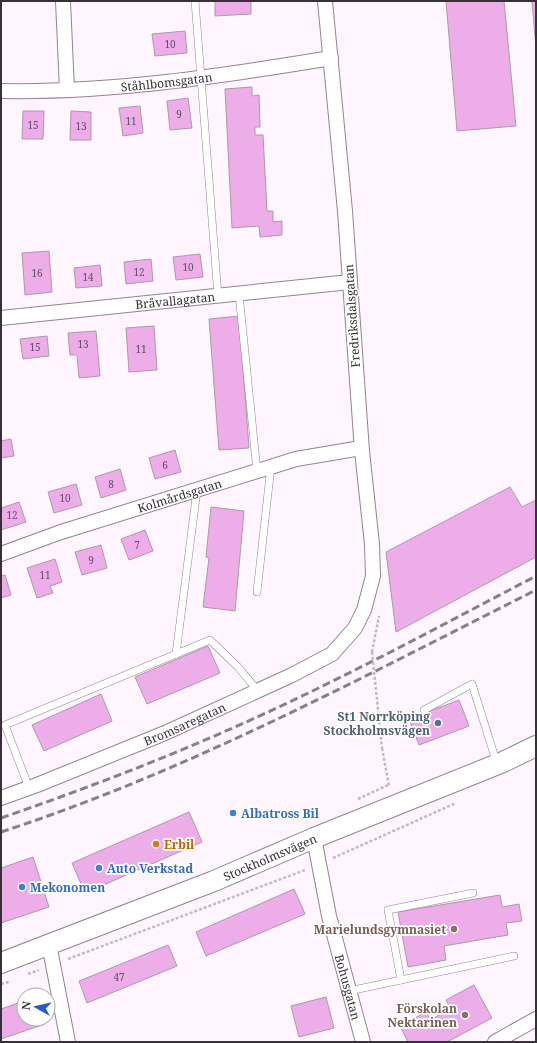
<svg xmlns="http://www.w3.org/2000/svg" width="537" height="1043" viewBox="0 0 537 1043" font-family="'Noto Serif',serif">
	<rect width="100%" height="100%" fill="#fff5fe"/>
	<g fill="#ecade9" stroke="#ae97ac">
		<path d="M215 1H251V14L215 16Z"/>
		<path d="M446 1H504L516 126 457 131Z"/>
		<path d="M532 1H536V48Z"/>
		<path d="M185 31 187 53 155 56 152 34Z"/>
		<path d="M252 87V96L259 95 260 127H255V135H263L267 211H273V222L282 221V235L260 237 259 226 232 228 225 89Z"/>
		<path d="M188 98 192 128 170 130 167 101Z"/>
		<path d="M140 106 143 133 123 136 119 108Z"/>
		<path d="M23 111H44L43 139H22Z"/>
		<path d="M71 111 91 112V140H70Z"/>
		<path d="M49 251 52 292 25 295 22 253Z"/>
		<path d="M200 254 203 277 176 280 173 257Z"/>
		<path d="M151 259 153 281 126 284 124 262Z"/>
		<path d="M100 265 102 286 76 288 74 268Z"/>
		<path d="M239 316 249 448 219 450 209 319Z"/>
		<path d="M154 326 157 370 129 372 126 328Z"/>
		<path d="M96 331 100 376 79 378 77 355H70L68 333Z"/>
		<path d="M47 336 49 356 23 359 20 339Z"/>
		<path d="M11 439 14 456 1 458V441Z"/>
		<path d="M175 450 181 472 155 479 149 458Z"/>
		<path d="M120 469 126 490 101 498 95 477Z"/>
		<path d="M76 484 82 505 54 513 48 492Z"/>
		<path d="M510 487 522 507 536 500V557L396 632 386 552Z"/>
		<path d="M19 502 26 522 1 530V508Z"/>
		<path d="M211 507 244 511 235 611 203 607 209 558 206 557Z"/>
		<path d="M145 530 153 551 129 560 121 539Z"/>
		<path d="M101 545 107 568 82 575 75 552Z"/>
		<path d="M55 559 62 582 50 586 53 593 37 598 27 568Z"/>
		<path d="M5 575 11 595 1 598V576Z"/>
		<path d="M208 646 220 673 147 704 135 677Z"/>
		<path d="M101 694 112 721 44 751 32 725Z"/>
		<path d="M459 700 469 726 419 745 409 719Z"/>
		<path d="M189 812 202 842 85 893 72 863Z"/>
		<path d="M33 857 49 907 1 923V868Z"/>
		<path d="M294 889 305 914 206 956 196 932Z"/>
		<path d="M500 895 502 907 519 904 522 921 506 923 508 935 444 946 446 960 408 967 398 912Z"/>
		<path d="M168 945 177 966 87 1003 79 981Z"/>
		<path d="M474 985 492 1018 447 1042H408L400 1026 426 1012 431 1020 450 1008 446 1000Z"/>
		<path d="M326 997 334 1028 299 1037 291 1006Z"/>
		<path d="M24 1001V1019H44L45 1024 1 1039V1009Z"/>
	</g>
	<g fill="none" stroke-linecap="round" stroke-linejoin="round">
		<g stroke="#968095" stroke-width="8">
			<g id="lane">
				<path d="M195 1 218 296"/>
				<path d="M239 294 257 471"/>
				<path d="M257 592 270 475 268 468"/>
				<path d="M176 654 197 490"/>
				<path d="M424 710 472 684 497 764"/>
				<path d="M29 788 5 725 210 640 238 667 258 691"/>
				<path d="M401 980 388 910 473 893"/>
				<path d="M349 991 514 956"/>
			</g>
		</g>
		<g stroke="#968095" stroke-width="16">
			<g id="street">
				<path d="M63 1 67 90"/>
				<path id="s1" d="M1 91C111 93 222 76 331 58"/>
				<path id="s2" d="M1 318 350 282"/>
				<path id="s3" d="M1 554 61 532 296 459 361 448"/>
				<path id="s4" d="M1 798 37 785 165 733 292 675 332 654 355 628 364 610 373 576 372 544 362 451 345 211 325 1"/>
				<path id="s5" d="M314 838 329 916 363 1042"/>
				<path d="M49 944 68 1042"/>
				<path d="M495 1042 536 1019"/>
			</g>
		</g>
		<g stroke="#968095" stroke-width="22">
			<g id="secondary">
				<path id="s6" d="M1 963 214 881 314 838 503 762 536 746"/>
			</g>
		</g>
		<g stroke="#c3b9c2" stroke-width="2.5" stroke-dasharray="3 2" stroke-linecap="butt">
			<path d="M372 652 379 616"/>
			<path d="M382 748 389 786"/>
			<path d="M358 799 388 785"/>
			<path d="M333 858 456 803"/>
			<path d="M68 959 305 870"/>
			<path d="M28 974 39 970"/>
			<path d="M1 984 9 982"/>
		</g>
		<use href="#lane" stroke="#fff" stroke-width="7"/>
		<use href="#street" stroke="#fff" stroke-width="14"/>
		<use href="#secondary" stroke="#fff" stroke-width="20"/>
		<g stroke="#887f88" stroke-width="3" stroke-dasharray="8 4" stroke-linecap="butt">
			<path d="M1 818C91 787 179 753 266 713 357 671 446 623 536 576"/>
			<path d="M1 832C188 771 361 678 536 590"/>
		</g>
		<path stroke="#c3b9c2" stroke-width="2.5" stroke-dasharray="3 2" stroke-linecap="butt" d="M372 652 382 748"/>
	</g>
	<circle fill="#5c6f8a" stroke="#fff" stroke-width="1.5" cx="438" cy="723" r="4"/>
	<g fill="#3f7fe0" stroke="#fff" stroke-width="1.5">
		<circle cx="233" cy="813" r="4"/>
		<circle cx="99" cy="868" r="4"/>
		<circle cx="22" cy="887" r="4"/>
	</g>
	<circle fill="#e8710a" stroke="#fff" stroke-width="1.5" cx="156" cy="844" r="4"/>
	<g fill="#8d6e63" stroke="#fff" stroke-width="1.5">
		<circle cx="454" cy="929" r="4"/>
		<circle cx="465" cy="1015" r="4"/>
	</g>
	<g text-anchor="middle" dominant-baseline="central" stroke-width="3.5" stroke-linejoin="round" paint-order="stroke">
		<g font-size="10" fill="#654e64">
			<text x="170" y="44">10</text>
			<text x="179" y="114">9</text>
			<text x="131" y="121">11</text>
			<text x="33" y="125">15</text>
			<text x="81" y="126">13</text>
			<text x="188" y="267">10</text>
			<text x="139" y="272">12</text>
			<text x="37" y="273">16</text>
			<text x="88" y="277">14</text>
			<text x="83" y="344">13</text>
			<text x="35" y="347">15</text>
			<text x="141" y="349">11</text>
			<text x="165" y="465">6</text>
			<text x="111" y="484">8</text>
			<text x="65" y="498">10</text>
			<text x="12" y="515">12</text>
			<text x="137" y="545">7</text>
			<text x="91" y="560">9</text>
			<text x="45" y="575">11</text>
			<text x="119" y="977">47</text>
		</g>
		<g font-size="12" fill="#382f38" stroke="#fff">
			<text stroke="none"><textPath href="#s1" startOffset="166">Ståhlbomsgatan</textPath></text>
			<text stroke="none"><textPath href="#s2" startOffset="175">Bråvallagatan</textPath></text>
			<text transform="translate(352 316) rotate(-94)">Fredriksdalsgatan</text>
			<text stroke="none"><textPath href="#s3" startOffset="188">Kolmårdsgatan</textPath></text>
			<text stroke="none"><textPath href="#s4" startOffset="198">Bromsaregatan</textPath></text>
			<text stroke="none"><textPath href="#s6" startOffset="289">Stockholmsvägen</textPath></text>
			<text stroke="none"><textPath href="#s5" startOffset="153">Bohusgatan</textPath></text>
		</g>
		<g font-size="12" font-weight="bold" fill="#4e5e75" stroke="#fff" text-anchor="end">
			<text x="430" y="716">St1 Norrköping<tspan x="430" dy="14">Stockholmsvägen</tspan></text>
		</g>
		<g font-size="12" font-weight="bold" fill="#366cbe" stroke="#fff" text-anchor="start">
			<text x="241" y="813">Albatross Bil</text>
			<text x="107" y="868">Auto Verkstad</text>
			<text x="30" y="887">Mekonomen</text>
		</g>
		<g font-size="12" font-weight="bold" fill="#c56008" stroke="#fff" text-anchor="start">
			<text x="164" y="844">Erbil</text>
		</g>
		<g font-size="12" font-weight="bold" fill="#785e54" stroke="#fff" text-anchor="end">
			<text x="446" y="929">Marielundsgymnasiet</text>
			<text x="457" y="1008">Förskolan<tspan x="457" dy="14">Nektarinen</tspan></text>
		</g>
	</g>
	<rect width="537" height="1043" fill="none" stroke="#382f38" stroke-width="4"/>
	<g transform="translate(36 1007) rotate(278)"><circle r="19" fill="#ffffff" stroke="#afacaf"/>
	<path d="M0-3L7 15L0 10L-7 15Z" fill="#255cc9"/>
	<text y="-6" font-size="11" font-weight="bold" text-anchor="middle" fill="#382f38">N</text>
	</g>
</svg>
